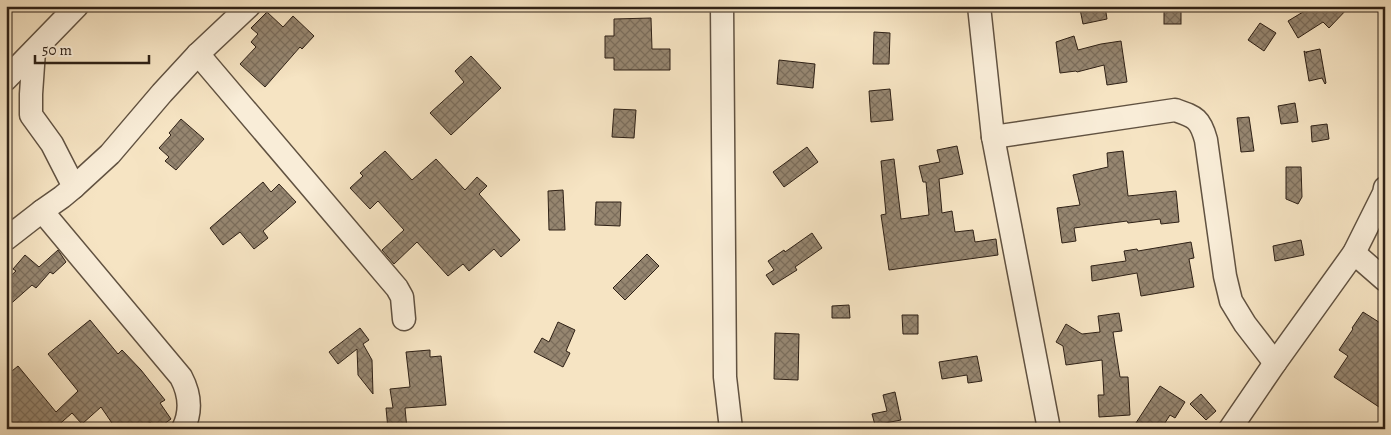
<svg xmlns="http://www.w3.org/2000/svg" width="1391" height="435" viewBox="0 0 1391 435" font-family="Alegreya,serif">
	<defs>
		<pattern id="building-cross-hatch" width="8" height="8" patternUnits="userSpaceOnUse" patternTransform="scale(1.25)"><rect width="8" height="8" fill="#968670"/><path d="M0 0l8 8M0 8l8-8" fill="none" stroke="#7b6d5b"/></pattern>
	</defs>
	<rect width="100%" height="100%" fill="#f6e4c3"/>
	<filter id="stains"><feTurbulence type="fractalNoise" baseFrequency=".004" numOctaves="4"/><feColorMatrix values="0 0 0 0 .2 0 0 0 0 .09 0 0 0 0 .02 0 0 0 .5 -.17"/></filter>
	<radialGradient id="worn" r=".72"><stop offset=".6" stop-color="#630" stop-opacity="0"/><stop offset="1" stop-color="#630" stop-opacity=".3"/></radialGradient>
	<g fill="url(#building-cross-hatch)" stroke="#2f2116">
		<path d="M1095 6H1105L1107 19 1083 24 1080 9Z"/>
		<path d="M1313 6H1350L1329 28 1323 22 1298 38 1288 21Z"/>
		<rect x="1164" y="9" width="17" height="15"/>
		<path d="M267 12 283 27 293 16 314 36 302 49 300 47 265 87 240 64 256 47 251 42 258 34 251 28Z"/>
		<path d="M651 18 652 49H670V70H614V58H605V36H614V19Z"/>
		<path d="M1260 23 1276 33 1264 51 1248 40Z"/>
		<path d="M874 32 890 33 889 64H873Z"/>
		<path d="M1074 36 1078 50 1101 44 1121 41 1127 82 1107 85 1104 65 1077 72 1076 71 1060 73 1056 42Z"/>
		<path d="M1320 49 1326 83 1325 84 1322 78 1309 81 1304 51 1307 53 1306 52Z"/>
		<path d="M471 56 501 88 451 135 430 113 464 82 455 71Z"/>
		<path d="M779 60 815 64 813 88 777 84Z"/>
		<path d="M890 89 893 120 871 122 869 91Z"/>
		<path d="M1295 103 1298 122 1281 124 1278 106Z"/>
		<path d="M614 109 636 110 634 138 612 137Z"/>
		<path d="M1249 117 1254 151 1241 152 1237 118Z"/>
		<path d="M181 119 204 139 176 170 165 161 169 157 159 148 171 135 169 133Z"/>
		<path d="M1327 124 1329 139 1312 142 1311 126Z"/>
		<path d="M957 146 963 174 939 179 942 213 952 211 955 232 973 230 975 242 996 239 998 255 889 270 881 215 886 214 881 161 894 159 901 219 929 215 926 182H923L919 166 940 162 937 150Z"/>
		<path d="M807 147 818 162 784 187 773 172Z"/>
		<path d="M385 151 412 180 436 159 465 190 477 177 487 186 479 194 520 240 501 257 494 249 469 271 463 264 448 276 417 242 394 264 382 250 404 230 378 201 370 209 350 188 363 176 360 173Z"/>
		<path d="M1123 151 1128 196 1176 191 1179 222 1161 224 1160 219 1128 223 1127 221 1074 228 1076 241 1062 243 1057 208 1080 205 1073 175 1108 167 1107 153Z"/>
		<path d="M1286 167H1301L1302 197 1298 204 1286 199Z"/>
		<path d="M263 182 271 192 279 184 296 202 263 231 268 238 254 249 240 232 223 245 210 228Z"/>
		<path d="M563 190 565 230H549L548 191Z"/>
		<path d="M596 202H621L620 226 595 225Z"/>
		<path d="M812 233 822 248 795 267 797 270 773 285 766 275 774 270 768 261 784 250 785 252Z"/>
		<path d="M1301 240 1304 255 1275 261 1273 246Z"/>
		<path d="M1191 242 1194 258 1189 259 1194 287 1141 296 1137 273 1092 281 1091 266 1126 261 1124 251 1137 249 1138 251Z"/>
		<path d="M58 250 66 262 53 274 50 272 36 288 32 285 6 308V280L16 271 13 269 25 255 39 267Z"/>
		<path d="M647 254 659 266 625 300 613 288Z"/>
		<path d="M849 305 850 318H832V306Z"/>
		<path d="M1363 312 1385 326V411L1334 377 1348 356 1339 350 1353 329 1352 328Z"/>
		<path d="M1119 313 1122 331 1113 332 1120 377H1128L1130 415 1099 417 1098 395H1104L1102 360 1066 365 1063 346 1056 342 1066 324 1082 334 1100 332 1098 316Z"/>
		<path d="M902 315H918V334H903Z"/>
		<path d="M90 320 118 354 122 350 141 370 165 400 160 403 171 419 157 429H154L150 422 140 429H116L101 407 82 424 72 413 54 429H6V376L18 366 56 412 78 391 48 354Z"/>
		<path d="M558 322 575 330 566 351 570 353 563 367 534 352 542 338 549 342Z"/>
		<path d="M360 328 369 340 363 344 372 360 373 394 358 375 357 349 338 364 329 352Z"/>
		<path d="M775 333 799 334 798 380 774 379Z"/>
		<path d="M430 350V357L441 356 446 405 405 408 407 429H388L386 408H393L390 389 410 387 406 352Z"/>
		<path d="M977 356 982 381 968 383 967 375 942 379 939 362Z"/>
		<path d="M1160 386 1185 402 1175 418 1170 415 1161 429H1132Z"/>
		<path d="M895 392 901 420 875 425 872 414 887 411 883 395Z"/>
		<path d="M1201 394 1216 411 1206 420 1190 404Z"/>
	</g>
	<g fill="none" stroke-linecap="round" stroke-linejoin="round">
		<g stroke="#615241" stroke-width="25">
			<g id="minor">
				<path d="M722 6 725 377 731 429"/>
				<path d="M979 6 993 137 1049 429"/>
				<path d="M34 51 31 94V115L52 144 74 187 62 197 42 211"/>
				<path d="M198 54 397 288 402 297 404 319"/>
				<path d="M6 79 77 6"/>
				<path d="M993 137 1175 110C1195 117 1200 118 1206 140L1225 276 1231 301 1245 324 1275 363"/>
				<path d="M74 187 110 154 162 93 198 54 249 6"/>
				<path d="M6 239 42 211 181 377C190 394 192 411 183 429"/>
				<path d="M1354 253 1385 280"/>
				<path d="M1230 429 1275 363 1354 253 1384 193 1385 188"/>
			</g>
		</g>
		<use href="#minor" stroke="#f9edd8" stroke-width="22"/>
	</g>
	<rect width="1391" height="435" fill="none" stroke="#f6e4c3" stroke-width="25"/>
	<rect x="8" y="8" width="1376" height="420" fill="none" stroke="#2f2116" stroke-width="2.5"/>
	<rect x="12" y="12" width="1366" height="410" fill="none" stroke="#2f2116"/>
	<path d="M35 55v8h114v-8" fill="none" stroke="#2f2116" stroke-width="2.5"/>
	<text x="42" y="55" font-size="15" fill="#2f2116" stroke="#f9edd8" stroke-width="4" paint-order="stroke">50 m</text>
	<rect width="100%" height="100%" filter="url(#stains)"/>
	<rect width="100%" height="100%" fill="url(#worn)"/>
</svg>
